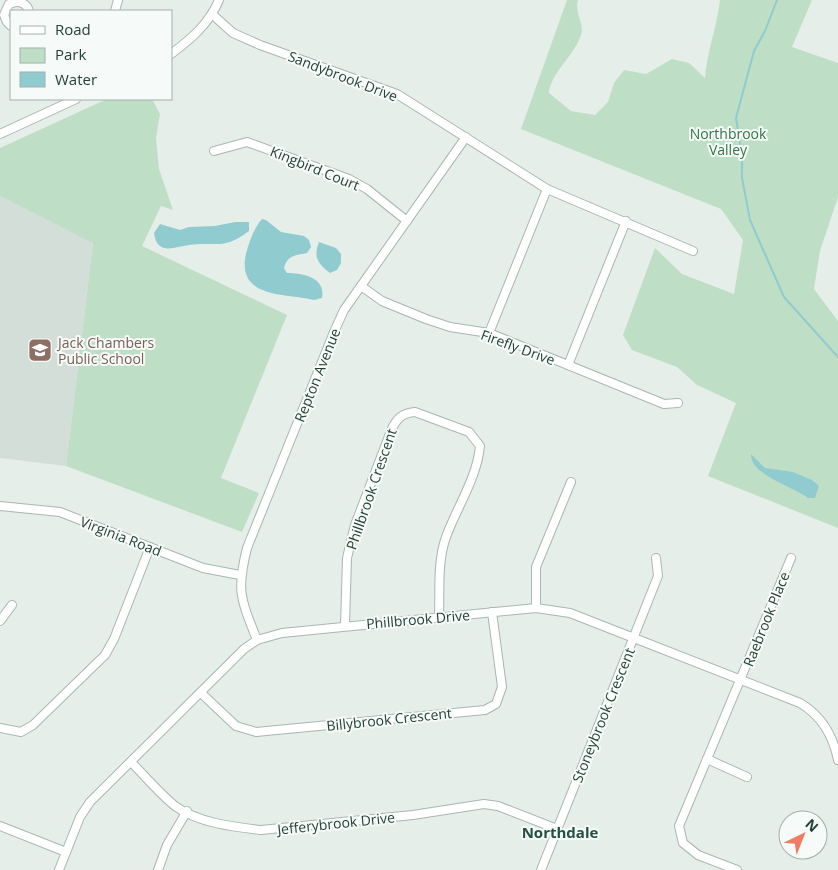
<svg xmlns="http://www.w3.org/2000/svg" width="838" height="870" viewBox="0 0 838 870" font-family="'Open Sans',sans-serif">
	<rect width="100%" height="100%" fill="#e6eeea"/>
	<path fill="#d4ded9" d="M0 196 93 242 66 466 0 458Z"/>
	<g fill="#bfdec6">
		<path d="M567 0H578C574 12 585 24 581 35 574 56 550 74 549 93L571 111 595 115 608 102 614 83 624 70 646 74 672 59 689 63 705 78C707 51 717 27 720 0H812L792 47 838 63V197L820 251 814 289 838 321V528L708 476 736 403 697 385 677 367 632 350 623 335 655 248 682 274 734 294 743 240 721 209 521 129Z"/>
		<path d="M107 99H152L160 114 156 138 159 169 173 210 161 206 142 246 287 315 221 478 259 493 242 532 66 466 93 243 0 196V148Z"/>
	</g>
	<g fill="#90cbd0">
		<path d="M262 219 266 220 281 232 304 236 309 240 311 247 307 253C297 255 287 255 284 268L287 273C304 273 326 278 322 298L314 300C286 293 236 299 246 254 249 242 254 228 262 219Z"/>
		<path d="M235 222H249V231C222 251 216 241 189 245 174 247 157 256 154 233L160 224 180 230 189 227 215 226Z"/>
		<path d="M319 242 336 248 341 254V263L337 270 330 273C318 264 313 257 319 242Z"/>
		<path d="M751 454 765 468 793 472 812 480 819 486 815 498H808C794 487 750 475 751 454Z"/>
	</g>
	<g fill="none" stroke-linecap="round" stroke-linejoin="round">
		<path stroke="#90cbd0" stroke-width="2" d="M777 0 765 31 754 51 736 118 742 155V178L750 220 784 297 838 357"/>
		<g stroke="#a8b6b1" stroke-width="10">
			<g id="minor">
				<path d="M115 11 118 0"/>
				<path d="M213 15 233 33 260 45 397 94 547 189 693 251"/>
				<path d="M11 26 7 22 4 15 9 4C18 0 26 2 29 11"/>
				<path d="M171 54C191 39 209 24 219 0"/>
				<path d="M0 134 76 99"/>
				<path d="M214 151 247 142 349 179 367 189 407 221"/>
				<path d="M361 286 382 301 426 319 450 327 489 333 664 404 678 403"/>
				<path d="M489 333 547 189"/>
				<path d="M568 365 626 221"/>
				<path d="M0 506 60 512 203 568 240 575"/>
				<path d="M536 608V567L571 482"/>
				<path d="M0 621 12 605"/>
				<path d="M345 625 347 558 355 525 391 431C396 419 402 413 415 412L469 432 480 446C477 478 457 507 446 537 437 562 440 592 439 618"/>
				<path d="M257 640C241 599 236 592 247 548L334 332 344 310 466 137"/>
				<path d="M201 693 236 726 256 732 485 710 496 704 502 687 492 612"/>
				<path d="M0 728 21 732 33 725 105 655 114 639 150 547"/>
				<path d="M707 759 747 777"/>
				<path d="M131 762C145 776 159 793 175 806 198 823 234 827 261 830L413 815 484 804 498 806 557 829"/>
				<path d="M0 826 66 852"/>
				<path d="M59 870 80 817 90 802 244 649 257 640 282 633 536 608 570 613 800 703C822 716 833 735 838 760"/>
				<path d="M158 870 167 845 187 811"/>
				<path d="M541 870 658 576 656 558"/>
				<path d="M737 870 698 855 683 843 679 826 791 558"/>
			</g>
		</g>
		<use href="#minor" stroke="#fff" stroke-width="8"/>
	</g>
	<defs>
		<g id="school-square" transform="scale(1.25)"><rect x="-9" y="-9" width="18" height="18" rx="4" fill="#8d6e63" stroke="#f6faf8"/><path d="M0-5L7-2L0 1L-7-2ZM-4 1L0 2.5L4 1V4Q0 6-4 4Z" fill="#fff"/></g>
	</defs>
	<g fill-rule="evenodd">
		<use href="#school-square" x="40" y="350"/>
	</g>
	<g text-anchor="middle" dominant-baseline="central" stroke-width="4" stroke-linejoin="round" paint-order="stroke">
		<g font-size="14" fill="#254037" stroke="#f6faf8">
			<text transform="translate(343 76) rotate(21)">Sandybrook Drive</text>
			<text transform="translate(315 168) rotate(22)">Kingbird Court</text>
			<text transform="translate(518 347) rotate(20)">Firefly Drive</text>
			<text transform="translate(317 375) rotate(-68)">Repton Avenue</text>
			<text transform="translate(371 489) rotate(-71)">Phillbrook Crescent</text>
			<text transform="translate(121 536) rotate(21)">Virginia Road</text>
			<text transform="translate(418 619) rotate(-5)">Phillbrook Drive</text>
			<text transform="translate(766 619) rotate(-68)">Raebrook Place</text>
			<text transform="translate(603 715) rotate(-68)">Stoneybrook Crescent</text>
			<text transform="translate(389 719) rotate(-6)">Billybrook Crescent</text>
			<text transform="translate(336 823) rotate(-6)">Jefferybrook Drive</text>
		</g>
		<g font-size="14" fill="#307546" stroke="#f6faf8">
			<text x="728" y="133">Northbrook<tspan x="728" dy="16">Valley</tspan></text>
		</g>
		<g font-size="14" fill="#785e54" stroke="#f6faf8" text-anchor="start">
			<text x="58" y="342">Jack Chambers<tspan x="58" dy="16">Public School</tspan></text>
		</g>
		<g font-size="15" font-weight="bold" fill="#215243" stroke="#f6faf8">
			<text x="560" y="832">Northdale</text>
		</g>
	</g>
	<rect x="10" y="10" width="162" height="90" fill="#f6faf8" stroke="#a2b0ab"/>
	<rect x="20" y="26" width="25" height="8" fill="#ffffff" stroke="#a2b0ab"/>
	<text x="55" y="35" font-size="15" fill="#254037">Road</text>
	<rect x="20" y="48" width="25" height="15" fill="#bfdec6" stroke="#a2b0ab"/>
	<text x="55" y="60" font-size="15" fill="#254037">Park</text>
	<rect x="20" y="72" width="25" height="15" fill="#90cbd0" stroke="#a2b0ab"/>
	<text x="55" y="85" font-size="15" fill="#254037">Water</text>
	<g transform="translate(803 835) rotate(43)"><circle r="24" fill="#f6faf8" stroke="#a2b0ab"/>
	<path d="M0-4L9 19L0 12L-9 19Z" fill="#ed7d64"/>
	<text y="-8" font-size="14" font-weight="bold" text-anchor="middle" fill="#254037">N</text>
	</g>
</svg>
